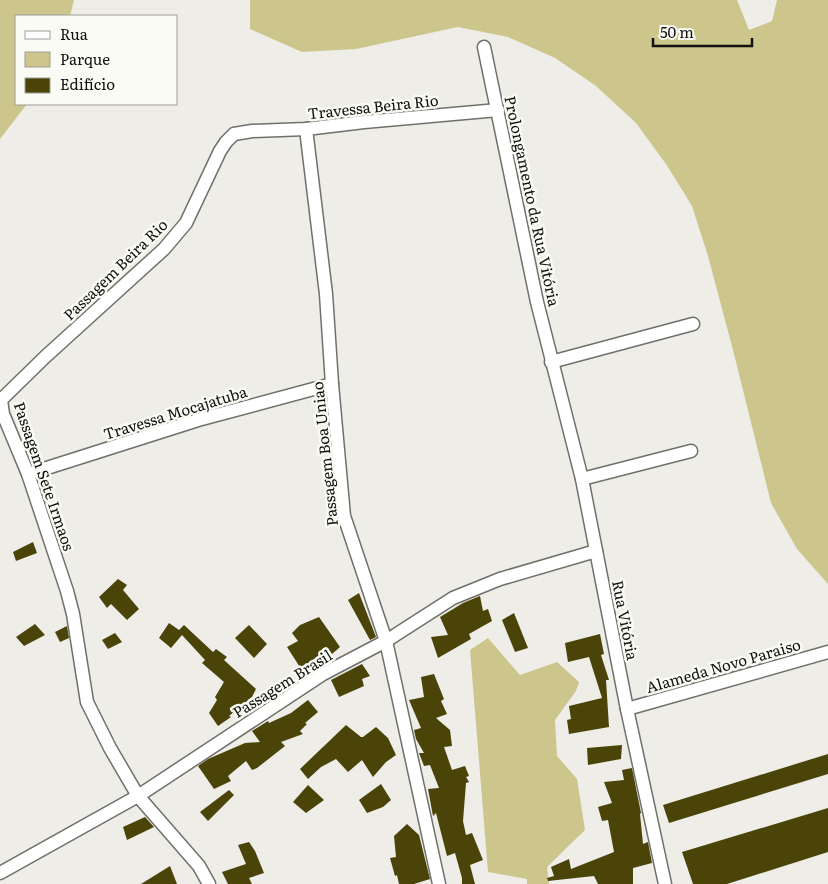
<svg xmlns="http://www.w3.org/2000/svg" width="828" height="884" viewBox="0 0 828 884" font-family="Literata,serif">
	<rect width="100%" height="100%" fill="#eeede8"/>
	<g fill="#cdc68c">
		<path d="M0 0H74L70 16H16V104H27L0 139Z"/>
		<path d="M250 0H737L749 30 772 21 777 0H828V584L797 549 771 503 734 354 708 256 692 206 666 164 636 123 596 86 555 58 508 37 458 27 356 49 302 52 250 29Z"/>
		<path d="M488 638 520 675 557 662 579 682 576 691 555 720 557 756 577 779 585 830 547 867 549 884H527V879L488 872 470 650Z"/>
	</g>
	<g fill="#4b4409">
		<path d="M33 542 37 553 16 561 13 552Z"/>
		<path d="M118 579 127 585 123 590 139 609 127 620 111 604 107 608 99 597Z"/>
		<path d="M359 593 376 637 370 640 348 600Z"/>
		<path d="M480 596 483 611 488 609 492 621 469 634 471 639 438 658 431 637 448 635 440 617 463 603Z"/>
		<path d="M514 613 528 648 515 652 502 620Z"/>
		<path d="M319 617 340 647 332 654 328 650 311 661 316 667 305 675 287 647 298 641 292 633 300 625Z"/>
		<path d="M169 623 179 630 184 625 213 652 216 649 227 657 224 660 256 689 252 697 229 716 231 717 218 726 209 713 217 700 215 697 224 682 202 663 205 660 182 635 171 648 159 638Z"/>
		<path d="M35 624 45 635 24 646 16 637Z"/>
		<path d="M249 625 267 644 254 658 235 638Z"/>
		<path d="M67 626 69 638 60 642 55 632Z"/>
		<path d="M115 633 122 642 108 649 102 640Z"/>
		<path d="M600 634 604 654 601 655 609 680H606L609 727 569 734 567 720 571 719 569 706 602 698 589 657 568 662 565 643Z"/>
		<path d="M362 664 370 676 362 679 364 686 339 697 331 680Z"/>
		<path d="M434 674 444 699 441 701 447 714 436 718 450 730 452 746 444 747 452 770 465 766 469 776 466 777 469 782 466 783 463 821 466 835 472 833 483 860 470 865 475 884H462V878L455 853 447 856 436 813 433 816 428 789 439 788 430 765 424 766 419 753H424L416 739 414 730 421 728 409 700 424 697 421 677Z"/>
		<path d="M308 700 318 712 305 723 307 724 300 731 303 734 281 742 285 746 257 768 252 770 246 761 228 776 231 781 214 789 198 766 208 759 245 743 260 742 252 731 268 721 269 723 291 713Z"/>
		<path d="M346 725 361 737H363L376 727 388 738 396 755 386 762 373 777 362 760 348 772 336 759 321 767 308 779 300 769Z"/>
		<path d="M622 745 621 759 588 765 587 748Z"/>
		<path d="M828 754V774L669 823 663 805Z"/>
		<path d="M632 768 641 813 640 814 643 844 648 842 652 863 633 868V884H598L594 876 548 881 547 878 554 876 551 867 569 859 571 869 614 852 608 820 602 821 598 807 612 803 604 782 624 780 622 770Z"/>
		<path d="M381 784 391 800 383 807 367 813 359 800Z"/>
		<path d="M308 785 324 800 306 813 293 802Z"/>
		<path d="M229 790 234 795 208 821 200 812Z"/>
		<path d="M828 808V852L727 884H693L682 852Z"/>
		<path d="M145 817 154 827 127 840 123 827Z"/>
		<path d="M407 824 419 835 430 879 414 884H399L397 875 395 876 390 858 396 857 394 836Z"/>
		<path d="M249 842 255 851 264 873 249 878 252 884H228L222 872 246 864 238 845Z"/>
		<path d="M170 866 177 884H141Z"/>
	</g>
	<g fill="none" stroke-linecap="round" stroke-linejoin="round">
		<g stroke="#70706b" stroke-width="15">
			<g id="minor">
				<path d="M484 47 537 302 582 479 627 709 665 884"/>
				<path d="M306 129 326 294 332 384 344 516 386 641 439 884"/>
				<path d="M551 362 693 324"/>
				<path d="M28 474 198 420 332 384"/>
				<path d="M582 479 691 451"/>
				<path d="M627 709 828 652"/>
				<path d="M0 873 138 796 323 674 386 641 453 598 500 579 596 551"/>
				<path d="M209 884 199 866 138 796 110 748 87 702 73 614 67 591 28 474 3 414 1 400 45 357 164 249 186 223 220 151 226 142 234 134 252 131 306 129 364 122 498 110"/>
			</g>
		</g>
		<use href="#minor" stroke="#fff" stroke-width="12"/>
	</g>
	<g text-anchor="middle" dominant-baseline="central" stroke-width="5" stroke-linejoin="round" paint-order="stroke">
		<g font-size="15" fill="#11110f" stroke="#fbfbf5">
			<text transform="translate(373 106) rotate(-6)">Travessa Beira Rio</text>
			<text transform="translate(533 201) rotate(78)">Prolongamento da Rua Vitória</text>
			<text transform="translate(115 269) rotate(-44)">Passagem Beira Rio</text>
			<text transform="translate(175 412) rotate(-17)">Travessa Mocajatuba</text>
			<text transform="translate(324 454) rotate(-96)">Passagem Boa Uniao</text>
			<text transform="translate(45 476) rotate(71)">Passagem Sete Irmaos</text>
			<text transform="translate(626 620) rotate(79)">Rua Vitória</text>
			<text transform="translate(723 665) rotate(-16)">Alameda Novo Paraiso</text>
			<text transform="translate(282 683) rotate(-32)">Passagem Brasil</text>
		</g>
	</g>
	<rect x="15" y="15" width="162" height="90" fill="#fbfbf5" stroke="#9d9d99"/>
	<rect x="25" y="31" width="25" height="8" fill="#ffffff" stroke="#9d9d99"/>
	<text x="60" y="40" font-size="15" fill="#11110f">Rua</text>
	<rect x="25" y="52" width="25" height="15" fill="#cdc68c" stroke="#9d9d99"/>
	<text x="60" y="65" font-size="15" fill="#11110f">Parque</text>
	<rect x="25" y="78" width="25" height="15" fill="#4b4409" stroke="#9d9d99"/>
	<text x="60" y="90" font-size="15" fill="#11110f">Edifício</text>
	<path d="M653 38v8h99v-8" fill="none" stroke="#11110f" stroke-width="2.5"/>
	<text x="660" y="38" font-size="15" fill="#11110f" stroke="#fbfbf5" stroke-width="4" paint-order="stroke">50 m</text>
</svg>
